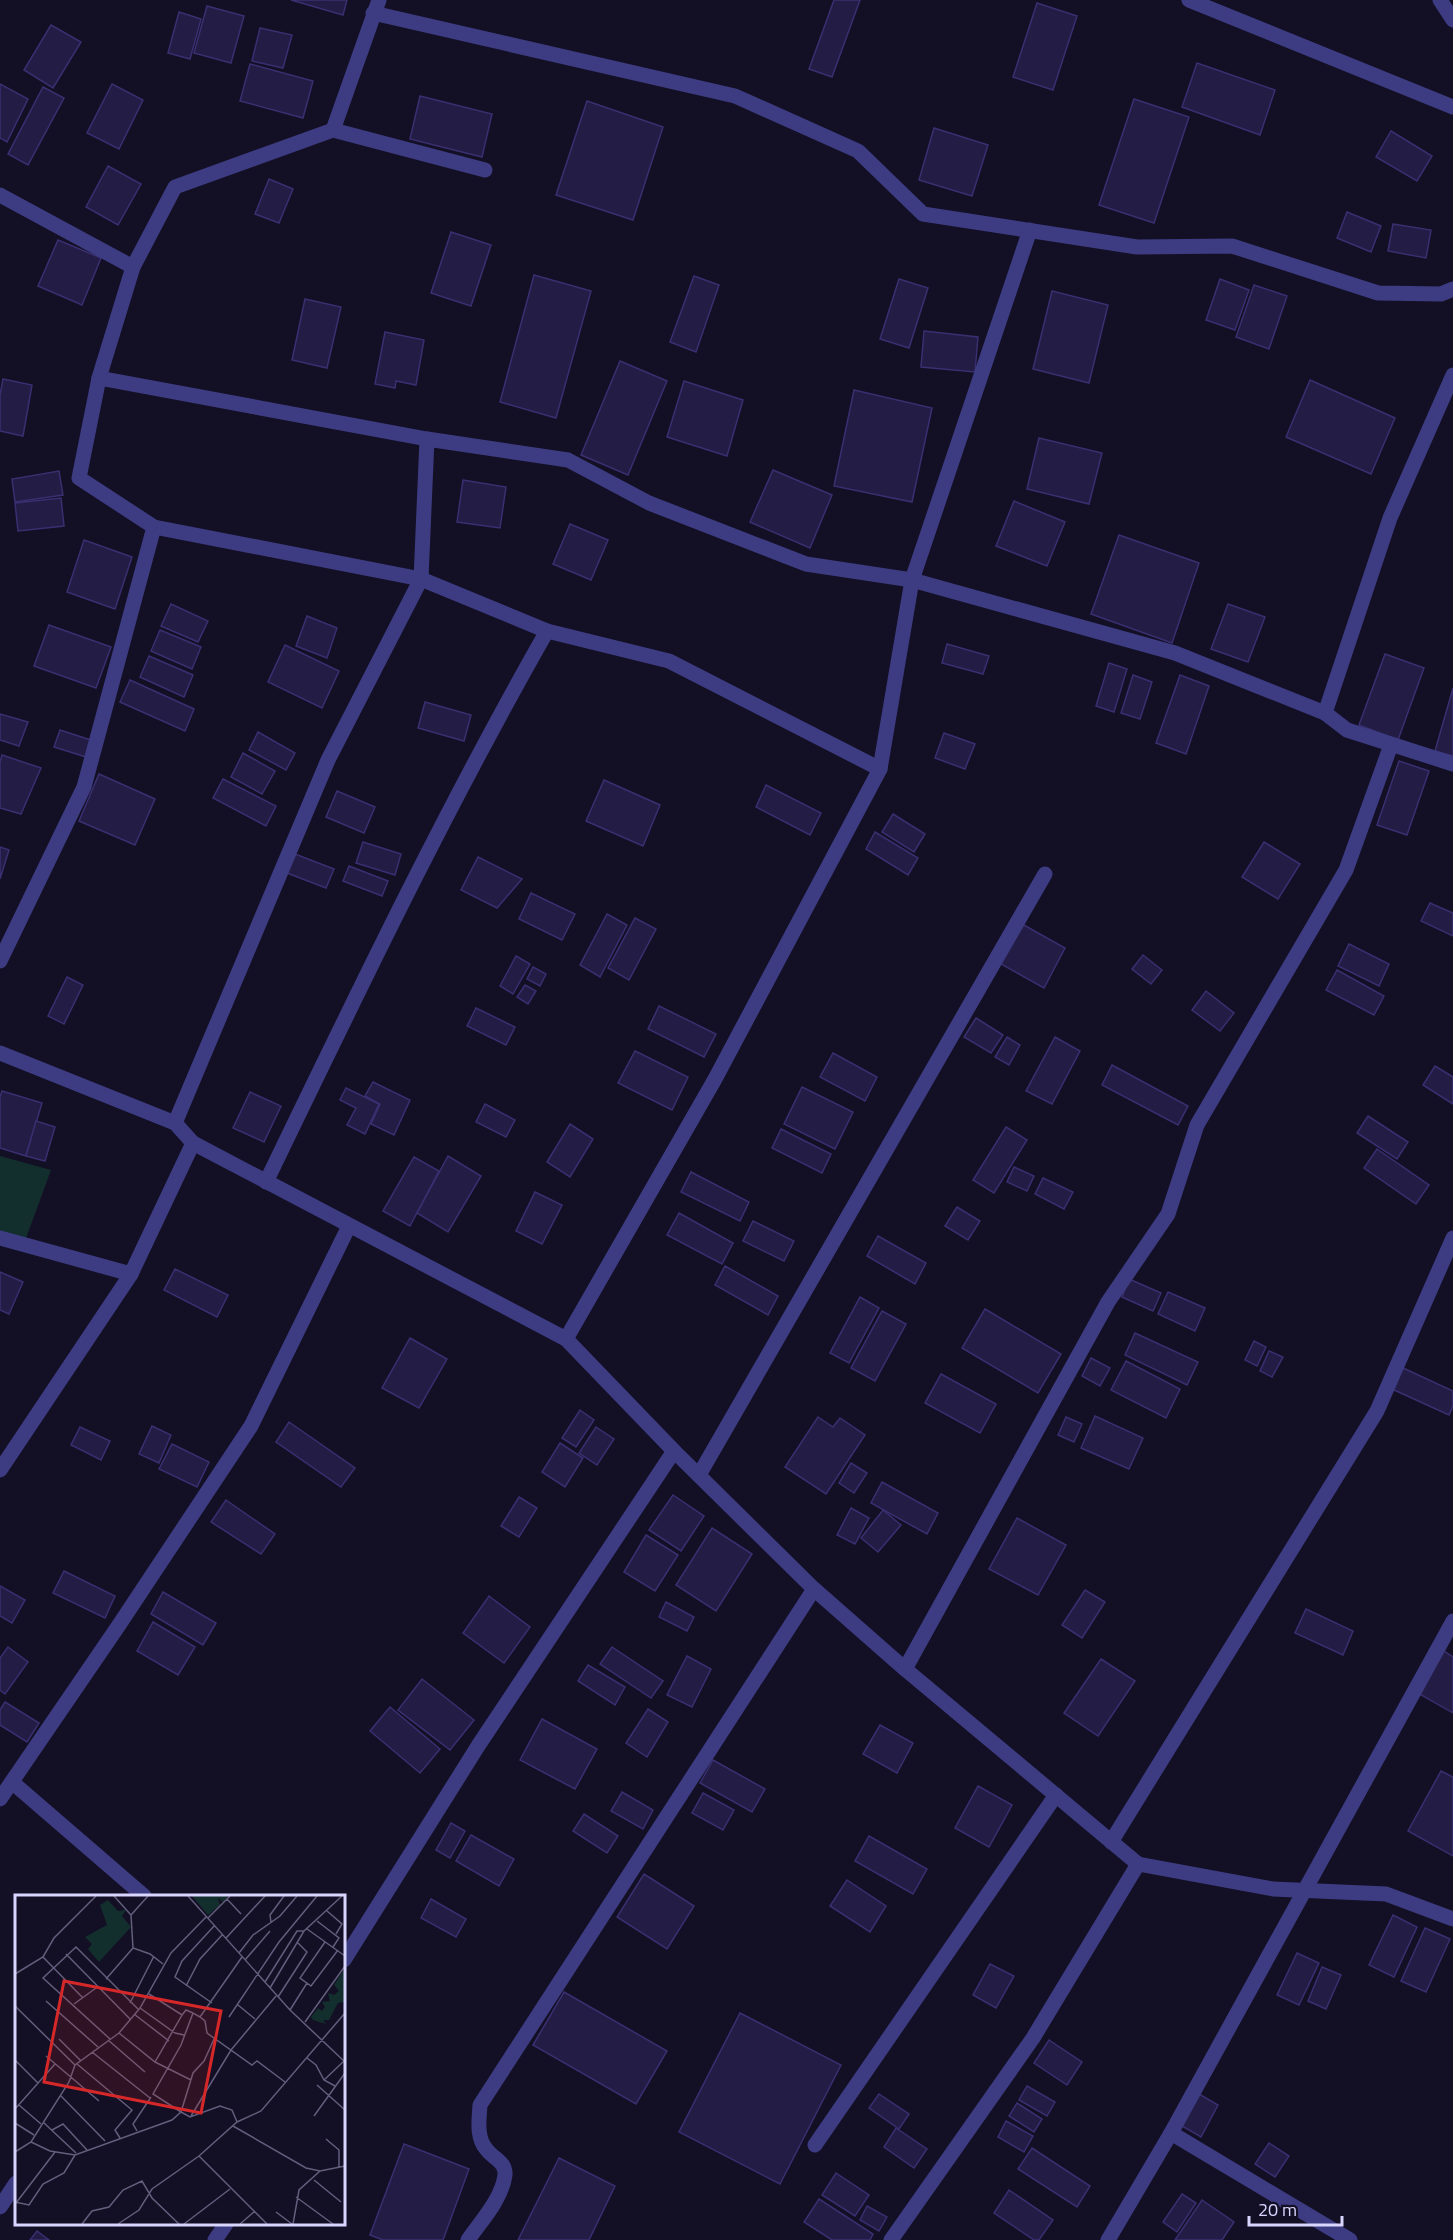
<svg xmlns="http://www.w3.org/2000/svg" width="1453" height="2240" viewBox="0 0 1453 2240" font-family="'Titillium Web',sans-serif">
	<rect width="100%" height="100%" fill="#130f25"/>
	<path fill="#132f2d" d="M0 1156 51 1170 25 1241 0 1234Z"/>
	<g fill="#231c45" stroke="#3a2f70" stroke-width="1.5">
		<path d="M291 0H347L343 15Z"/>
		<path d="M834 0H860L832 77 809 69Z"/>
		<path d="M1037 3 1077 16 1053 90 1013 77Z"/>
		<path d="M207 6 244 16 231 63 194 53Z"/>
		<path d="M179 12 201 19 190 59 168 53Z"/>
		<path d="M51 25 81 42 53 88 24 70Z"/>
		<path d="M260 28 292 35 283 68 252 61Z"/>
		<path d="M1197 63 1275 90 1260 135 1182 107Z"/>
		<path d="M250 64 313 81 303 118 240 101Z"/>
		<path d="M0 84 28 99 7 142 0 138Z"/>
		<path d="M112 84 143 100 119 149 87 133Z"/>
		<path d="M43 87 64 98 28 165 8 154Z"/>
		<path d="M420 96 492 114 482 157 410 139Z"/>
		<path d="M1134 99 1189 117 1154 223 1099 205Z"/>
		<path d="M587 101 663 127 633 220 556 195Z"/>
		<path d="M934 128 988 145 972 196 919 180Z"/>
		<path d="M1391 131 1432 156 1417 181 1376 157Z"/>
		<path d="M108 166 141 184 118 225 86 207Z"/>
		<path d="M269 179 293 189 279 223 255 214Z"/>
		<path d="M1347 212 1381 226 1371 252 1337 238Z"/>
		<path d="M1393 224 1431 230 1426 258 1388 251Z"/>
		<path d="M451 232 491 245 471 306 431 293Z"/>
		<path d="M58 240 101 258 82 305 38 286Z"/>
		<path d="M534 275 591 291 556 418 500 402Z"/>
		<path d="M694 276 719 285 696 352 670 342Z"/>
		<path d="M899 279 928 288 909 348 880 339Z"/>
		<path d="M1220 279 1249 290 1235 330 1206 320Z"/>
		<path d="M1254 285 1287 296 1269 349 1236 337Z"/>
		<path d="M1052 291 1108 305 1089 383 1033 369Z"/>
		<path d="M305 299 341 307 327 368 292 360Z"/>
		<path d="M924 331 978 337 975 372 921 367Z"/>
		<path d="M385 332 424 340 416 385 396 381 395 388 375 384Z"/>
		<path d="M620 361 667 381 628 475 581 455Z"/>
		<path d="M3 379 32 385 23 436 0 431V395Z"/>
		<path d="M1310 380 1395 418 1371 474 1286 437Z"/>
		<path d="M684 381 743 400 727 456 667 437Z"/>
		<path d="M854 390 932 408 912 502 834 486Z"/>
		<path d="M1039 438 1102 453 1089 504 1027 489Z"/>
		<path d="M773 470 832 495 810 548 750 522Z"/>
		<path d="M59 471 63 495 15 502 12 479Z"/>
		<path d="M463 480 506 487 500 528 457 522Z"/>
		<path d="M61 498 64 526 18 531 15 503Z"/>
		<path d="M1014 501 1065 522 1047 566 996 546Z"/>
		<path d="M570 524 608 540 591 580 553 564Z"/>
		<path d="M1119 535 1199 563 1172 643 1091 614Z"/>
		<path d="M84 540 132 557 115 609 67 592Z"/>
		<path d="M171 604 208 621 198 642 161 626Z"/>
		<path d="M1228 604 1265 617 1248 662 1211 649Z"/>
		<path d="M307 616 337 628 327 658 296 646Z"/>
		<path d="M49 625 111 647 96 688 34 666Z"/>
		<path d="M160 630 201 647 192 669 151 651Z"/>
		<path d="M947 644 989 656 983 674 942 663Z"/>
		<path d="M285 645 339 671 322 708 268 682Z"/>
		<path d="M1385 654 1424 668 1398 740 1359 725Z"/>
		<path d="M149 656 193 675 184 697 140 677Z"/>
		<path d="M1109 663 1127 669 1114 712 1096 706Z"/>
		<path d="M1133 675 1152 682 1140 719 1121 713Z"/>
		<path d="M1180 675 1209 686 1186 754 1156 743Z"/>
		<path d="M130 680 194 709 185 731 120 702Z"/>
		<path d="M1453 688V756L1435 751Z"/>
		<path d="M425 702 471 715 464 741 418 728Z"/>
		<path d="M0 714 28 722 19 746 0 740Z"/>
		<path d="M60 730 91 740 86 757 54 747Z"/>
		<path d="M258 732 295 753 286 770 249 750Z"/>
		<path d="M944 733 975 744 965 769 935 758Z"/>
		<path d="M243 753 275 771 262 794 231 777Z"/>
		<path d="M2 755 41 768 21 814 0 808V762Z"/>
		<path d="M1399 761 1429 771 1407 835 1377 825Z"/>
		<path d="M99 774 155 799 135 845 79 821Z"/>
		<path d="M223 779 276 806 266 826 213 798Z"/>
		<path d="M604 780 660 805 643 846 586 821Z"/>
		<path d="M766 785 821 813 810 835 756 807Z"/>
		<path d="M337 791 375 807 364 833 326 817Z"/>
		<path d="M893 814 925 834 914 852 882 832Z"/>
		<path d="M875 832 918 858 908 875 866 849Z"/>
		<path d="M363 842 401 854 395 875 356 863Z"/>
		<path d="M1264 842 1300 864 1278 899 1242 877Z"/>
		<path d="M0 847 9 850 0 879Z"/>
		<path d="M295 854 334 869 326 888 287 873Z"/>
		<path d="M478 857 522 879 497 908 461 890Z"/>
		<path d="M349 866 388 881 382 896 343 881Z"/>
		<path d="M531 893 575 914 562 940 519 919Z"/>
		<path d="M1430 903 1453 913V936L1421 921Z"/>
		<path d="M607 914 627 925 600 977 580 965Z"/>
		<path d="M635 918 656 929 629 980 608 968Z"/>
		<path d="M1022 924 1065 948 1044 988 1001 964Z"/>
		<path d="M1349 944 1389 964 1379 986 1338 966Z"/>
		<path d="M1143 955 1162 970 1151 984 1132 969Z"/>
		<path d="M516 956 530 964 513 994 500 986Z"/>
		<path d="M533 967 546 974 540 986 527 979Z"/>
		<path d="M1337 970 1384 996 1374 1015 1326 990Z"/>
		<path d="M67 977 83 985 64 1024 48 1016Z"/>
		<path d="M525 985 536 991 528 1004 517 997Z"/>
		<path d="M1206 991 1234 1013 1220 1031 1192 1010Z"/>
		<path d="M659 1006 716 1034 704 1057 648 1029Z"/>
		<path d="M476 1008 515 1027 506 1045 467 1026Z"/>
		<path d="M976 1018 1003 1035 991 1053 964 1037Z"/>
		<path d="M1007 1037 1020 1045 1009 1065 995 1057Z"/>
		<path d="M1055 1037 1080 1051 1052 1104 1026 1091Z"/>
		<path d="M635 1051 688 1077 672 1110 618 1083Z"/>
		<path d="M833 1053 877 1077 865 1101 820 1077Z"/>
		<path d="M1112 1065 1188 1106 1178 1125 1102 1085Z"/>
		<path d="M1435 1066 1453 1077V1104L1423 1085Z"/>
		<path d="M373 1082 410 1100 394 1135 371 1124 380 1104 365 1096Z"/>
		<path d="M802 1087 853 1112 835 1149 784 1124Z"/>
		<path d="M346 1088 379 1104 365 1134 347 1125 356 1108 340 1100Z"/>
		<path d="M2 1091 42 1103 26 1156 0 1148V1097Z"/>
		<path d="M250 1092 281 1106 264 1142 233 1128Z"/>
		<path d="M485 1104 515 1120 506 1137 476 1122Z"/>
		<path d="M1368 1116 1408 1142 1397 1159 1357 1133Z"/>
		<path d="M36 1121 55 1127 45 1161 26 1156Z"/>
		<path d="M570 1124 593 1139 570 1177 547 1162Z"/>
		<path d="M1006 1127 1027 1140 994 1193 973 1180Z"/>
		<path d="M781 1129 831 1154 822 1173 772 1148Z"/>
		<path d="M1377 1149 1429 1185 1416 1204 1364 1168Z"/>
		<path d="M448 1156 481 1176 448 1232 417 1213Z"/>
		<path d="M414 1157 439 1171 410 1226 383 1211Z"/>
		<path d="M1014 1167 1034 1176 1027 1191 1007 1182Z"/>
		<path d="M691 1172 749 1202 740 1221 681 1192Z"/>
		<path d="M1043 1178 1073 1192 1064 1209 1035 1194Z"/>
		<path d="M535 1192 562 1205 542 1244 516 1231Z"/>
		<path d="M957 1207 980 1221 968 1240 945 1226Z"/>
		<path d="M679 1213 733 1243 722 1264 667 1235Z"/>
		<path d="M753 1221 794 1241 784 1261 743 1241Z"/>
		<path d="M878 1236 926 1263 915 1284 867 1256Z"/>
		<path d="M725 1266 778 1296 768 1315 715 1285Z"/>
		<path d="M175 1269 228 1295 217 1317 164 1290Z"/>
		<path d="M0 1272 23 1282 9 1314 0 1310Z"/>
		<path d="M1129 1279 1161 1293 1153 1311 1122 1297Z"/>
		<path d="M1168 1292 1205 1308 1195 1331 1158 1314Z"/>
		<path d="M860 1297 879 1308 849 1363 830 1353Z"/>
		<path d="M985 1309 1061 1354 1038 1393 962 1348Z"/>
		<path d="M882 1311 906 1324 875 1381 851 1368Z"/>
		<path d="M1135 1333 1198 1362 1187 1385 1125 1355Z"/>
		<path d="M410 1338 447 1359 419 1408 382 1388Z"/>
		<path d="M1254 1341 1266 1347 1257 1366 1245 1360Z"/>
		<path d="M1269 1351 1283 1357 1272 1377 1260 1371Z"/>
		<path d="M1091 1358 1110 1368 1100 1386 1082 1376Z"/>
		<path d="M1126 1361 1180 1389 1166 1418 1111 1390Z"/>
		<path d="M1401 1367 1453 1391V1406L1449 1415 1392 1389Z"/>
		<path d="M941 1374 996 1404 980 1433 925 1403Z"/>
		<path d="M580 1410 594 1420 576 1447 562 1438Z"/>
		<path d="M1095 1416 1143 1438 1129 1469 1081 1448Z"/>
		<path d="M818 1417 833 1427 840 1418 865 1435 826 1494 785 1467Z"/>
		<path d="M1066 1417 1082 1424 1074 1442 1058 1435Z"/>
		<path d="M289 1422 355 1468 341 1487 276 1442Z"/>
		<path d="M152 1426 171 1435 159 1463 139 1454Z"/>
		<path d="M80 1427 110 1441 101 1460 71 1445Z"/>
		<path d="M596 1427 614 1439 597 1465 579 1453Z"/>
		<path d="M560 1443 583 1458 565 1487 542 1472Z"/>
		<path d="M172 1444 209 1462 197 1487 159 1469Z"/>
		<path d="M851 1463 867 1473 854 1493 839 1483Z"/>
		<path d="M882 1482 938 1513 927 1534 871 1503Z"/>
		<path d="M673 1495 704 1516 681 1551 649 1530Z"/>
		<path d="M519 1497 537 1508 519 1537 501 1526Z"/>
		<path d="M226 1500 275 1534 261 1554 211 1522Z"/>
		<path d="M851 1508 869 1518 855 1544 837 1535Z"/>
		<path d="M883 1510 901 1525 878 1552 861 1538Z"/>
		<path d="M1017 1518 1066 1545 1038 1595 989 1569Z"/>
		<path d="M712 1528 752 1554 716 1611 676 1585Z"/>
		<path d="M646 1535 678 1555 655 1591 624 1572Z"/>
		<path d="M64 1571 115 1596 105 1618 53 1593Z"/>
		<path d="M0 1586 25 1600 12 1623 0 1616Z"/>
		<path d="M1085 1590 1105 1602 1082 1638 1062 1625Z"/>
		<path d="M163 1592 216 1623 203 1645 151 1614Z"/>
		<path d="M489 1596 530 1627 504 1663 463 1633Z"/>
		<path d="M666 1602 694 1617 687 1631 659 1617Z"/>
		<path d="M1306 1609 1353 1631 1343 1655 1295 1633Z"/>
		<path d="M153 1622 195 1647 178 1675 137 1651Z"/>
		<path d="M8 1647 28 1662 5 1694 0 1690V1658Z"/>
		<path d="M612 1647 663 1681 651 1698 600 1664Z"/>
		<path d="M1441 1649 1453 1657V1713L1416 1692Z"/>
		<path d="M687 1656 711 1669 692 1707 667 1695Z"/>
		<path d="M1101 1659 1135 1681 1098 1736 1064 1713Z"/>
		<path d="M588 1665 625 1687 615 1705 578 1681Z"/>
		<path d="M422 1679 474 1720 450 1750 398 1710Z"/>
		<path d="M5 1702 39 1723 27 1742 0 1725V1710Z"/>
		<path d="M390 1707 440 1749 420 1773 370 1731Z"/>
		<path d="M648 1709 668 1722 647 1757 626 1743Z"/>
		<path d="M542 1719 597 1749 575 1789 520 1760Z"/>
		<path d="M880 1725 913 1743 897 1773 863 1754Z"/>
		<path d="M713 1760 765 1789 752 1812 700 1783Z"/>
		<path d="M1441 1771 1453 1777V1856L1408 1831Z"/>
		<path d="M978 1786 1012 1805 989 1847 955 1828Z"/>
		<path d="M622 1792 653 1810 643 1829 611 1811Z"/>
		<path d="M703 1793 734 1810 723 1830 692 1813Z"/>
		<path d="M584 1814 618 1836 607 1853 573 1831Z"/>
		<path d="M451 1823 465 1831 450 1858 436 1850Z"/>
		<path d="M471 1835 514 1859 499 1886 456 1861Z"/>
		<path d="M869 1836 927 1869 913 1894 855 1861Z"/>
		<path d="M644 1874 694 1906 667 1949 617 1917Z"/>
		<path d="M847 1880 886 1906 870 1932 830 1906Z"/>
		<path d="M431 1899 466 1919 456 1937 421 1918Z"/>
		<path d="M1393 1915 1417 1927 1394 1977 1369 1965Z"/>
		<path d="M1425 1928 1450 1939 1426 1992 1401 1981Z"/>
		<path d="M1297 1953 1319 1963 1299 2005 1277 1995Z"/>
		<path d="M990 1964 1014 1976 996 2008 973 1995Z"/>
		<path d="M1322 1967 1341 1975 1326 2009 1308 2001Z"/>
		<path d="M564 1992 667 2051 636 2104 533 2045Z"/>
		<path d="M740 2013 841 2065 780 2184 679 2132Z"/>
		<path d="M1049 2040 1082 2062 1067 2085 1034 2063Z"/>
		<path d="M1027 2086 1055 2102 1047 2116 1019 2100Z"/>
		<path d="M879 2094 909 2114 899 2129 869 2108Z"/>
		<path d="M1199 2094 1218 2105 1201 2137 1182 2126Z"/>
		<path d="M1017 2103 1042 2119 1034 2132 1009 2116Z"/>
		<path d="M1006 2121 1033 2136 1024 2152 998 2137Z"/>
		<path d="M896 2128 927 2149 914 2168 884 2147Z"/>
		<path d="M1269 2143 1289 2156 1275 2177 1255 2164Z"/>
		<path d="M404 2144 469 2169 443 2240H383L370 2235Z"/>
		<path d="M1032 2148 1090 2186 1077 2207 1018 2169Z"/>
		<path d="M559 2158 615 2186 589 2240H518Z"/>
		<path d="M836 2173 869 2195 855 2216 822 2195Z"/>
		<path d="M1009 2190 1053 2220 1039 2240H1034L994 2213Z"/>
		<path d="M1182 2194 1196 2203 1177 2232 1163 2222Z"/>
		<path d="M819 2199 873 2234 870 2240H832L804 2222Z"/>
		<path d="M1202 2200 1234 2222 1222 2240H1175Z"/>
		<path d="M867 2206 887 2217 879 2231 860 2220Z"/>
		<path d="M37 2231 49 2240H30Z"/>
	</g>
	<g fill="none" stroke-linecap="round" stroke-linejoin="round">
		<g stroke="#3d3c82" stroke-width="15">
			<path d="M1189 0 1453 107"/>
			<path d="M1440 0 1453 20"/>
			<path d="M373 13 735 96 858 151 923 214 1137 247 1232 246 1378 293 1441 294 1453 289"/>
			<path d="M333 130 485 170"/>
			<path d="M0 195 133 267 99 378 427 439 568 460 649 503 806 564 912 580 1175 653 1325 713 1390 518 1453 375"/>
			<path d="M133 267 175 187 333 130 379 0"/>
			<path d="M154 527 421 579 547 631 669 661 880 769"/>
			<path d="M1325 713 1347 730 1453 764"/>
			<path d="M0 961 84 787 154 527 79 478 99 378"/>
			<path d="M0 1053 175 1123 193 1143 566 1339 674 1451 814 1589 905 1669 1138 1864 1273 1889 1386 1894 1453 1919"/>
			<path d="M175 1123 328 760 421 579 427 439"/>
			<path d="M266 1182C356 996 445 810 547 631"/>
			<path d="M0 1238 131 1274"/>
			<path d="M566 1339 715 1079 880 769 912 580 1030 230"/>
			<path d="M0 1470 131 1274 193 1143"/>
			<path d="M699 1475 1045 874"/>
			<path d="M905 1669 1108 1302 1168 1214 1197 1125 1346 870 1391 745"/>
			<path d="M12 1782 144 1896"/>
			<path d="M0 1799 119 1625 251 1426 349 1226"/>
			<path d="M1111 1842 1377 1411 1453 1238"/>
			<path d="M344 1960 478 1746 674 1451"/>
			<path d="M1171 2133 1350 2240"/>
			<path d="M815 2145 1056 1795"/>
			<path d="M0 2207 16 2183"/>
			<path d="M215 2240 226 2224"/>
			<path d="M468 2240C481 2221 502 2199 505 2175 506 2162 494 2159 487 2150 476 2138 479 2120 480 2105L814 1589"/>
			<path d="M891 2240 1033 2038 1138 1864"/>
			<path d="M1108 2240 1171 2133 1453 1621"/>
		</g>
	</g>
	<g transform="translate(15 1895)">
		<rect width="330" height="330" fill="#130f25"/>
		<path d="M177 1H213L208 7 203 3 205 10 193 20ZM93 5 103 16 111 15 107 21 116 32 84 67 73 54 77 49 70 42 92 30 85 10ZM330 73 329 107 323 108 314 125H308L311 129 298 125 296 122 303 113 307 116 310 112 307 107 315 106 313 98 319 100 324 96 319 90Z" fill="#132f2d"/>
		<path fill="none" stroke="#625e7c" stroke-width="1.5" d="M99 1 116 20 118 53 135 59 148 69M173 1 275 115 330 167M212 4 226 19M312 16 327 29 321 39M116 20 133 1M193 23 215 1M302 26 324 43 318 52M256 27 255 20 269 1M292 34 330 61M211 43 250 1M310 47 285 83 296 91 323 55M224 58 238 40 265 21 282 1M51 59 115 124M28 62 68 103M230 65 255 36M0 79 28 62 39 43 81 1M91 84 118 53M250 87 282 36H289M171 91 185 64 208 39M255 93 289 36 327 1M134 99 167 120 171 115 178 118M263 102 292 57 283 48M31 106 83 152M115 108 139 61M197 108 160 82 167 66 200 30M59 109 81 93M223 110 240 124M0 111 60 170M125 113 160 138 169 140M275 115 292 88M119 119 154 146M185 122 190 126 192 138 237 170 242 166 270 187M214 122 264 47 302 1M290 127 330 71M104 138 140 167 176 185M44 144 66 166M95 144 28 83 61 52 123 114M93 145 130 177M77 157 135 203M31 161 84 206M292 163 301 170 309 185 320 191M0 165 23 188M140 167 167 120M62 169 117 215 100 235 105 243M309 185 329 166M302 190 330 215M46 201 90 246M4 210 26 229M0 214 40 169M166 217 138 199 166 150 178 118 185 122 227 62M166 217 178 178 189 166 200 142M176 221 216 155 261 101M299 221 330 178M28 227 61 258M0 228 19 240M218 231 291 273 305 276 330 271M37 235 48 229 72 255M122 236 118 229 136 202M311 244 324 255V272M16 247 35 256 60 260 157 225 166 217 175 222 205 211 217 215 222 227M0 257 16 247 54 187 60 170 104 138 125 113 156 58 191 22M184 261 252 329M299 285 326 307M281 302 318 329M0 307 14 310 28 289 49 278 60 260M1 308 40 257M261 317 277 329M67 329 77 316 94 312 108 295 127 286 137 303 164 329M103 329 124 315 137 294 184 261 222 227 246 216 330 118M169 329 215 294M225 329 240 316M278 329 284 295 305 276"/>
		<path fill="#d62828" fill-opacity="0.15" stroke="#d62828" stroke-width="3" d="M49 86 206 116 186 218 29 187Z"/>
		<rect width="330" height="330" fill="none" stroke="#d8d5fe" stroke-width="3"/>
	</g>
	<path d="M1249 2216v9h93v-9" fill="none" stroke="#d8d5fe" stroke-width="3"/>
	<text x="1258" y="2216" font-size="18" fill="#d8d5fe" stroke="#130f25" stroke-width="4.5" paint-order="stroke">20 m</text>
</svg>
